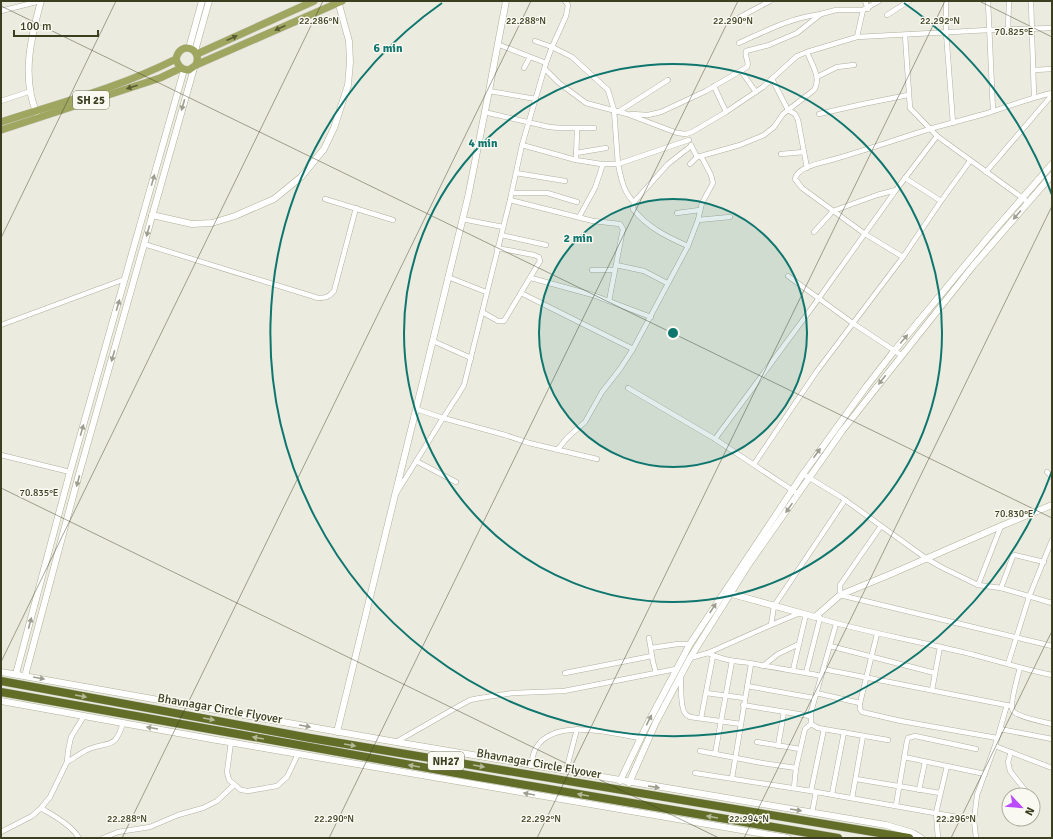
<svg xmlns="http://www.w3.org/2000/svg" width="1053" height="839" viewBox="0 0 1053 839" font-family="Signika,sans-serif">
	<rect width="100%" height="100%" fill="#ecebe0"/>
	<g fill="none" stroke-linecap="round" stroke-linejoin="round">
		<g stroke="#b0b09e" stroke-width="5.5">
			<g id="street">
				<path d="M865 1 868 9"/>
				<path d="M946 1V32L953 123"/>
				<path d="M988 1 993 111"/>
				<path d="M1031 1 1034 97"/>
				<path d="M1 11 40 1"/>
				<path d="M887 15 909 1"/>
				<path d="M740 17 770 1"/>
				<path d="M1008 29 1009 1"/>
				<path d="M905 35 910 108 937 136 1028 202"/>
				<path d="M857 37 863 10"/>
				<path d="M535 41 552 47 572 57 608 90 614 110 618 164H601L576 160 577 129"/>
				<path d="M739 43C768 30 790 18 821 14"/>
				<path d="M497 44 546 63"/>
				<path d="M524 68 530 57"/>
				<path d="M545 69 559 83 586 103 627 114 677 133 686 134 692 132 726 112 763 87 797 56 807 52 857 37 989 30 1052 28"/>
				<path d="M1034 70 1052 69"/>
				<path d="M741 71 756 92"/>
				<path d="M817 77 837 67 854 65"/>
				<path d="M772 79 788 110 795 114 798 120 807 168"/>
				<path d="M714 86 726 112"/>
				<path d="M489 91 536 99"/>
				<path d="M1 101 31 91"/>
				<path d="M484 112 549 127 560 128H594"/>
				<path d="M618 112 668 80"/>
				<path d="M631 114 648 115 661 112 706 91 747 67C750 62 744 57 746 51L769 45 797 33 821 14 836 10H863L879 1"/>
				<path d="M819 114 863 104 908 95"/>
				<path d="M689 140 618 164C621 177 623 192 634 202L668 164 691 146"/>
				<path d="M522 145 576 160"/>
				<path d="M691 145 697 157"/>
				<path d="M576 153 606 148"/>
				<path d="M781 154 804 152"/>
				<path d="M690 164 697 157 701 156 740 145 764 135 774 127 783 114 814 90C822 78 811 63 807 52"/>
				<path d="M986 172 1052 95"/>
				<path d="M516 173 565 181"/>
				<path d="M512 193H547L577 202"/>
				<path d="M325 199 393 220"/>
				<path d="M510 200 593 221 620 224 623 229 615 270"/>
				<path d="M941 201 970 161"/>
				<path d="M634 202 633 209C647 227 667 237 688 246"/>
				<path d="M677 213 700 210"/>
				<path d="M579 217 595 188 603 164"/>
				<path d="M462 219 503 227"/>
				<path d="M698 220 730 217"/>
				<path d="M814 232 833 211 877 195 896 190"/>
				<path d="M501 235 546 245"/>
				<path d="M144 244 318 298C326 298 329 297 334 291L356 208"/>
				<path d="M903 257 865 234 802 188 795 179C797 167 821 163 831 160 864 151 897 139 930 129 950 123 971 118 991 112 1011 105 1031 98 1052 93"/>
				<path d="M616 265 644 271 667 283"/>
				<path d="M592 270H615L609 301"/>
				<path d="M788 276 854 324 901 355"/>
				<path d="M448 277 486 292"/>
				<path d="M531 278 593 295 651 317"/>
				<path d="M521 293 633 349"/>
				<path d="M482 312 498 321H504L540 261 539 257 534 255 497 248"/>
				<path d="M1 325 125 279"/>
				<path d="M433 341 471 358"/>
				<path d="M628 388 715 439 798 494"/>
				<path d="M416 409 443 418 505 435 529 443 597 459"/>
				<path d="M715 439 814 305 896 190 937 136"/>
				<path d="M557 450 568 437 585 422 602 392 620 369 633 349 688 246 698 220 702 203 713 183 711 175 701 156"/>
				<path d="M1 455 70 472"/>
				<path d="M416 461 456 482"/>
				<path d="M754 464 817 371 903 257 941 201 905 178"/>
				<path d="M1047 472 1052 477"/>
				<path d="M803 474 841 497 927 559 943 568 978 585 1001 588 1052 603"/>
				<path d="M397 492 443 418 458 395 464 385 510 200 522 145 546 63 552 47 566 16 568 5 565 1"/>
				<path d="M881 526 840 585V595L1052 646"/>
				<path d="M978 585 1001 526"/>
				<path d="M1001 588 1013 556 1015 555 1044 562"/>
				<path d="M815 617C859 631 904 638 949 649 983 656 1017 668 1052 675"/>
				<path d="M836 624 811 712V724L818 728 888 740"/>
				<path d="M771 625 774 606 845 500"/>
				<path d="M877 634 860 703V709L862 712 901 721 997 738"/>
				<path d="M649 638 653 662 656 673"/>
				<path d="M830 646 935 673"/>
				<path d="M651 648 678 644H690"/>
				<path d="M708 653C721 660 736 661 750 663 774 668 798 671 821 676"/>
				<path d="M690 658 708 653 771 625 800 613"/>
				<path d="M1008 664 1029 597 1052 540"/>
				<path d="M763 666 778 654 799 644"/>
				<path d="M1020 668C1018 675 1009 706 1013 711 1017 717 1044 722 1052 724"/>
				<path d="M823 669 1011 706"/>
				<path d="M793 670 806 614"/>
				<path d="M565 673 652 656"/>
				<path d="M806 673 820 618"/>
				<path d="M681 675C681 683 680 707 685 713 686 715 688 716 690 717L741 724"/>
				<path d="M747 686 814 698"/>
				<path d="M932 690 940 647"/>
				<path d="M706 693 744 698"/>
				<path d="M816 693 860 703"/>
				<path d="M743 705 810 716"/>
				<path d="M701 718 713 656"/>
				<path d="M1000 729 1052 739"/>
				<path d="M231 742 227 772 229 780 241 790 248 791 277 786 287 777 298 754"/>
				<path d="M396 742 459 706 470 700 480 698 513 693 564 691 676 669"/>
				<path d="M757 742 800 749"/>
				<path d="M778 746 784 712"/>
				<path d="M995 746 1052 768"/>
				<path d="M700 751 762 763 796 768"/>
				<path d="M1011 752 1008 762 1010 771 1029 795"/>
				<path d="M715 754 732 661"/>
				<path d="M904 757 985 774"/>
				<path d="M67 762C74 758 82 752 89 749 111 741 115 749 123 723"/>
				<path d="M531 766C532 759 533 753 536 748 554 717 612 733 640 738"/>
				<path d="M566 771 577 729"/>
				<path d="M695 773 811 791 974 820"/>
				<path d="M732 778 751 664"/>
				<path d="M856 779 940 793"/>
				<path d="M794 788 796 768 804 733 805 729 811 724"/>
				<path d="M919 790 925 762"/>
				<path d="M811 791 824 729"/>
				<path d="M832 794 844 732"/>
				<path d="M852 798 863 736"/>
				<path d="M896 805 907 741 908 738 915 736 976 749"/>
				<path d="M41 808C54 816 71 825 79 838"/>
				<path d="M812 813 816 792"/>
				<path d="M1 832 32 816 41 808 50 797 67 762 68 751 71 737 84 716"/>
				<path d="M103 838 118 832 150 827 178 815 203 808 217 801 234 785"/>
				<path d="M938 838 936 813 947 766"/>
				<path d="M976 838 974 820 977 795 995 746 1007 705"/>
			</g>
		</g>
		<g stroke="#b0b095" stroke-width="7">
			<g id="secondary">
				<path d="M189 48 202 1"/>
				<path d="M195 51 209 1"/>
				<path d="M37 114C21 78 31 37 41 1"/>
				<path d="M152 215 192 224 212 223 235 216 274 199 301 177 324 149 334 128 348 85 350 62 349 41 338 1"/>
				<path d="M728 593 815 617 840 595 891 574 1001 526 1052 505"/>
				<path d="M1 672 396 742 886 825 913 833 921 838"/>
				<path d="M16 674 70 472 184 70"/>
				<path d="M25 676 79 474 194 68"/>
				<path d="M1 701 211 739 788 838"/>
				<path d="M337 732 468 197 489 91 506 1"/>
				<path d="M620 781 648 723 690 644 803 474 866 387 894 351 991 234 1052 164"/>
				<path d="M629 783 656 722 690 658 749 564 842 431 973 266 1052 175"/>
			</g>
		</g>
		<g stroke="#c8c9c0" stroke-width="8">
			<g id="primary">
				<path d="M197 54 314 1"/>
				<path d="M196 65 342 1"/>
				<path d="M1 122C60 103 121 87 176 59 180 40 203 48 196 65L189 70C181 70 178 66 176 59"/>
				<path d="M1 130 160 78 181 68"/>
			</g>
		</g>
		<g stroke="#c8c9c0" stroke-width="9">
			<g id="highway">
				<path d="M1 681 310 738 909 838"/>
				<path d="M1 692 473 776 838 838"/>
			</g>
		</g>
		<use href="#street" stroke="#fff" stroke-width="4.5"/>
		<use href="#secondary" stroke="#fff" stroke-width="6"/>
		<use href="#primary" stroke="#9ea660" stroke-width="7"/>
		<use href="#highway" stroke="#626d28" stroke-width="8"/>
	</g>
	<defs><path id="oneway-solid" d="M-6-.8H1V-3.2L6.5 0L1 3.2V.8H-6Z"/></defs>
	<g fill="#595d32">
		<use href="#oneway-solid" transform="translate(280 28) rotate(156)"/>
		<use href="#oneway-solid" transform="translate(232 38) rotate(-25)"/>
		<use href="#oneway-solid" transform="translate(132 87) rotate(162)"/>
	</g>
	<g fill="#9d9e8f">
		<use href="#oneway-solid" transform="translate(183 105) rotate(106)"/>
		<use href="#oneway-solid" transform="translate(153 180) rotate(-74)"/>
		<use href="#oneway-solid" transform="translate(1017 215) rotate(131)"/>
		<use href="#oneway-solid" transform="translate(148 231) rotate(105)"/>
		<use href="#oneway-solid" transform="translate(118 305) rotate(-74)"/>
		<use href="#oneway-solid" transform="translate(904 339) rotate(-50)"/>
		<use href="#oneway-solid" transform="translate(113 356) rotate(106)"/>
		<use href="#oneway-solid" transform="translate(882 380) rotate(128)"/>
		<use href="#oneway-solid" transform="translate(82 430) rotate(-74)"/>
		<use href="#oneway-solid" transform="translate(817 453) rotate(-54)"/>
		<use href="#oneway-solid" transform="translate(78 481) rotate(105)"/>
		<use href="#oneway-solid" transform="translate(789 508) rotate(125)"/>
		<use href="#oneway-solid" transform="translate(713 608) rotate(-57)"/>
		<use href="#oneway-solid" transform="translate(30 623) rotate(-75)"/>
		<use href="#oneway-solid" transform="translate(39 678) rotate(10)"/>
		<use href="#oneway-solid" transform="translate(649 720) rotate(-63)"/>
		<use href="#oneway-solid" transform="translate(305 726) rotate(10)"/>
		<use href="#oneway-solid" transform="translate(152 728) rotate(-170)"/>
		<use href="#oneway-solid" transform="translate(654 787) rotate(9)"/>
		<use href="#oneway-solid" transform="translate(529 794) rotate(-170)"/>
		<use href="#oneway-solid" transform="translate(796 810) rotate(9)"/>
	</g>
	<g fill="#b5b997">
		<use href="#oneway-solid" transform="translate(81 696) rotate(10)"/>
		<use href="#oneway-solid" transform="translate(209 719) rotate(10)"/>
		<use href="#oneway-solid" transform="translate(258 738) rotate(-170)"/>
		<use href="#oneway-solid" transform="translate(350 745) rotate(10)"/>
		<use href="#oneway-solid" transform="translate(414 766) rotate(-170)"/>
		<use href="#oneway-solid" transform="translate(479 766) rotate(10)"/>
		<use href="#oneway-solid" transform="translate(583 795) rotate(-170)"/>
		<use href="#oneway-solid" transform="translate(712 817) rotate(-170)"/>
	</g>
	<path fill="none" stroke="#3b3e1f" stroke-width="1" stroke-opacity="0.45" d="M979 1 1052 37M1 6 1052 518M1 238 116 1M1 488 719 838M1 662 323 1M122 838 531 1M329 838 738 1M537 838 945 1M744 838 1052 206M951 838 1052 631"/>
	<circle cx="673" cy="333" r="134" fill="#0f766e" fill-opacity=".12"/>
	<g fill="none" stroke="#0f766e" stroke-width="2">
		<circle cx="673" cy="333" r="134"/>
		<circle cx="673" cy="333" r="269"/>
		<path d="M1052 471A403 403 0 1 1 442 3M904 3A403 403 0 0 1 1052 195"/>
	</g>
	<g text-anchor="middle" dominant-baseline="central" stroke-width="3" stroke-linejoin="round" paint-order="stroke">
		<g fill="#f9f8f1" stroke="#74765e" stroke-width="1">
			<rect x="73" y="91" width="36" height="18" rx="3"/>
			<rect x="428" y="752" width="36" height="18" rx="3"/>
		</g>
		<g font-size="11" font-weight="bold" fill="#3b3e1f">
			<text x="91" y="100">SH 25</text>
			<text x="446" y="761">NH27</text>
		</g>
		<g font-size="12" fill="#3b3e1f" stroke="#f9f8f1">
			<text transform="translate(220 709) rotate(10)">Bhavnagar Circle Flyover</text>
			<text transform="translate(539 764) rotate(10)">Bhavnagar Circle Flyover</text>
		</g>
	</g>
	<g font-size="10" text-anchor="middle" fill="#3b3e1f" stroke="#f9f8f1" stroke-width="3" stroke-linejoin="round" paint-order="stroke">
		<text x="319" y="24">22.286°N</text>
		<text x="526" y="24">22.288°N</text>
		<text x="733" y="24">22.290°N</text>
		<text x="940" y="24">22.292°N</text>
		<text x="1014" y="35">70.825°E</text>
		<text x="39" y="496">70.835°E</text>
		<text x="1014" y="517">70.830°E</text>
		<text x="127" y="822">22.288°N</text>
		<text x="334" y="822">22.290°N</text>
		<text x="541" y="822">22.292°N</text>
		<text x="749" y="822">22.294°N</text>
		<text x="956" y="822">22.296°N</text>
	</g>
	<circle cx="673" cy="333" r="6" fill="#0f766e" stroke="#f9f8f1" stroke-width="2"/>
	<g font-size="12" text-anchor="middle" font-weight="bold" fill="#0f766e" stroke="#f9f8f1" stroke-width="3" stroke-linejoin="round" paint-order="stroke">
		<text x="388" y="52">6 min</text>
		<text x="483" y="147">4 min</text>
		<text x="578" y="242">2 min</text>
	</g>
	<rect width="1053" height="839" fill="none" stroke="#3b3e1f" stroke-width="4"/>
	<g transform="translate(1021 807) rotate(116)"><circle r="19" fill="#f9f8f1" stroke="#adae9d"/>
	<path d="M0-3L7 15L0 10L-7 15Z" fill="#bb4bff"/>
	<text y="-6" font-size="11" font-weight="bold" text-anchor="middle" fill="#3b3e1f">N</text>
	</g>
	<path d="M14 30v6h84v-6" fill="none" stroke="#3b3e1f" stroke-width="2"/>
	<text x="20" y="30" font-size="12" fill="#3b3e1f" stroke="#f9f8f1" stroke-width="3" paint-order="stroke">100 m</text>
</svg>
